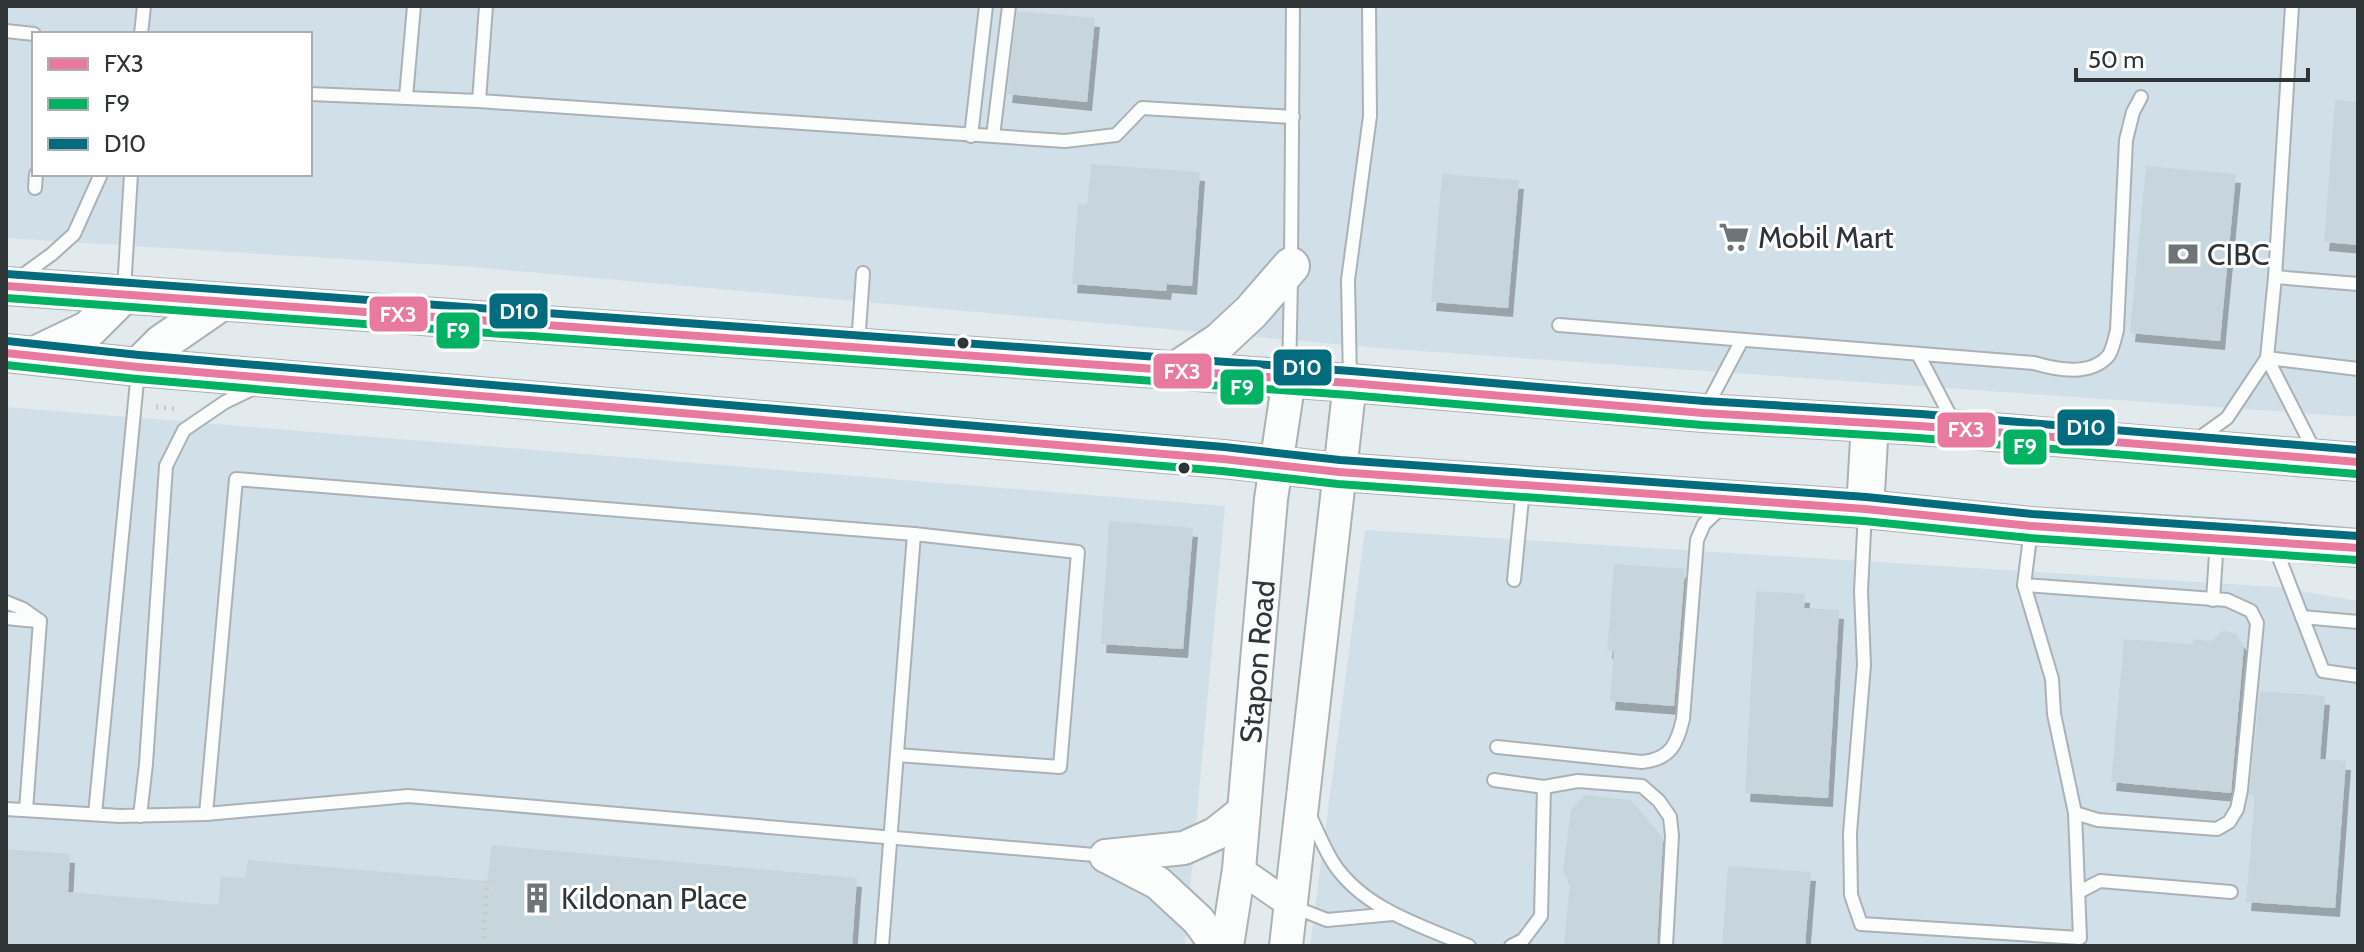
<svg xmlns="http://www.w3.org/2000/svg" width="2364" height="952" viewBox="0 0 2364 952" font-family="Cabin,sans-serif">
	<defs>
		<filter id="shadow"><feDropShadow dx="5" dy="9" stdDeviation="0" flood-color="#0004"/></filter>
	</defs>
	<rect width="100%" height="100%" fill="#e2eaee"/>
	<g fill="#d1e0e8" fill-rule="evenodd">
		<path d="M6 6H2358V417L1378 348 473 267 6 238ZM34 34H310V174H34Z"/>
		<path d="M6 407 1225 506 1185 946H6Z"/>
		<path d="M1365 530 2277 587 2358 601V946H1310Z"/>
	</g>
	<g fill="#c7d6dd" filter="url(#shadow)">
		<path d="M1017 11 1095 18 1087 102 1007 94Z"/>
		<path d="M2335 100 2358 102V245L2324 242Z"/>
		<path d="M1091 164 1200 172 1192 286 1167 284 1166 291 1072 284 1078 204 1087 205Z"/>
		<path d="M2146 166 2236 174 2220 341 2130 333Z"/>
		<path d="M1442 174 1519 180 1508 308 1431 302Z"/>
		<path d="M1109 521 1193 528 1183 649 1101 644Z"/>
		<path d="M1614 564 1685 569 1674 706 1610 701 1614 651 1607 650Z"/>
		<path d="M1756 591 1805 594 1804 608 1839 610 1828 798 1745 793Z"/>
		<path d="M2222 631 2235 633 2244 645 2231 793 2111 782 2124 639 2193 644V639L2212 641Z"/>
		<path d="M2260 691 2325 696 2320 759 2346 761 2335 908 2246 902 2255 795H2249Z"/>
		<path d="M1585 795 1631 800 1663 838 1657 946H1564L1570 883 1563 872 1571 809Z"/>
		<path d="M492 845 857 878 852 946H6V849L70 854 68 892 218 905 221 877 245 878 248 860 487 881Z"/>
		<path d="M1728 866 1811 872 1805 946H1722Z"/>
	</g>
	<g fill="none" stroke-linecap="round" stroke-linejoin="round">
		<g stroke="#abb1b4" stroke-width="16">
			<g id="service">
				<path d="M486 6 479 101 1065 141 1116 135 1142 108 1293 117"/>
				<path d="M6 31 34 34"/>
				<path d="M141 34 144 6"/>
				<path d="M310 94 479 101"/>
				<path d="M406 97 414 6"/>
				<path d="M971 136 986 6"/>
				<path d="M993 136 1009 6"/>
				<path d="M35 188 36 174"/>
				<path d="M1291 263 1293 6"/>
				<path d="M2275 277 2358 284"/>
				<path d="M19 278 52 254 74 234 101 174"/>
				<path d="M124 290 131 174"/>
				<path d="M1559 325 2034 363C2057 370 2091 377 2109 355 2113 348 2115 338 2117 330L2126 140 2133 112 2141 97"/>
				<path d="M858 345 863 273"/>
				<path d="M1918 354 1954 423"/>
				<path d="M2267 358 2315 452"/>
				<path d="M2267 358 2358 369"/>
				<path d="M1289 375 1291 281"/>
				<path d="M1350 380 1348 280 1370 116 1369 6"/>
				<path d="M1706 408 1742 340"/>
				<path d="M2195 441 2227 418 2267 358 2275 277 2292 6"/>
				<path d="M1865 511 1861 591 1864 665 1850 833 1851 895 1861 924 2080 938 2075 813 2054 714 2052 679 2024 585 2031 529"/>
				<path d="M2275 547 2323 671 2358 676"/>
				<path d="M1514 580 1523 489"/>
				<path d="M2024 585 2227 600 2251 611 2257 623 2241 790 2237 809 2229 822 2217 829 2098 820 2075 813"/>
				<path d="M2213 600 2217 539"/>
				<path d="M6 602 23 609 40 621"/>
				<path d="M2302 617 2358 622"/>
				<path d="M6 618 37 621"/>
				<path d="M1497 747 1642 762C1671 759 1677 744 1683 719L1697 540 1704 524 1722 507"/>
				<path d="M1494 780 1544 787 1541 916 1523 940 1511 946"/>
				<path d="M1544 787 1578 781 1642 786 1659 801 1670 817 1672 836 1666 946"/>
				<path d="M6 809 120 816 206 814 408 796 1106 856"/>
				<path d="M26 810 40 621"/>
				<path d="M95 814 138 371"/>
				<path d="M206 814 236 479 914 534 1078 552 1060 767 897 755"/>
				<path d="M1309 814C1317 830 1324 849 1334 864 1364 909 1422 926 1469 946"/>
				<path d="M140 816 146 764 166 466 184 430 225 402 254 388"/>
				<path d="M2079 892 2100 881 2231 892"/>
				<path d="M1294 907 1327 920 1393 914"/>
				<path d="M882 946 914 534"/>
			</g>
		</g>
		<g stroke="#abb1b4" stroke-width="30">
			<path id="minor" d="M1239 869 1291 905"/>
		</g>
		<g stroke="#abb1b4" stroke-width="36">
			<g id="tertiary">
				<path d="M1106 856 1184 848 1215 834 1244 811"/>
				<path d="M1106 856 1158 883 1198 920 1217 946"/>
				<path id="s1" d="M1227 946 1239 869 1271 499 1289 379"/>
				<path d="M1286 946 1350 383"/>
			</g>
		</g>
		<g stroke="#abb1b4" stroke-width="40">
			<g id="secondary">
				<path d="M6 286 1350 383 1703 413 1920 426 2358 462"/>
				<path d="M6 353 138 367 1223 459 1339 472 1865 509 2031 526 2272 541 2358 548"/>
				<path d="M35 355 89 329 124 294"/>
				<path d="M138 367 162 343 220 303"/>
				<path d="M1175 371 1220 341 1251 312 1291 266"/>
				<path d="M1865 509 1870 423"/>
			</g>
		</g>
		<g stroke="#c6c9ca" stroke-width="5" stroke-dasharray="2 6" stroke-linecap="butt">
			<path d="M156 407 178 409"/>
			<path d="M483 946 487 881"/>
		</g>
		<use href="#service" stroke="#fbfcfc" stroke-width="12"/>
		<use href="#minor" stroke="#fbfcfc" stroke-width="26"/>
		<use href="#tertiary" stroke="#fbfcfc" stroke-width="32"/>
		<use href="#secondary" stroke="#fbfcfc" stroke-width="36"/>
		<g stroke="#fff" stroke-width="14">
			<g id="bus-1">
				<path d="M6 286 1350 383 1703 413 1920 426 2358 462"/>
				<path d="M6 353 138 367 1223 459 1339 472 1865 509 2031 526 2358 548"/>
			</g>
		</g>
		<g stroke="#fff" stroke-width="14">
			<g id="bus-2">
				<path d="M6 298 1349 395 1702 425 1919 438 2357 474"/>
				<path d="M6 365 137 379 1222 471 1338 484 1864 521 2030 538 2357 560"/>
			</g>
		</g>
		<g stroke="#fff" stroke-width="14">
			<g id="bus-3">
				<path d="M7 274 1351 371 1704 401 1921 414 2358 450"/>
				<path d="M7 341 139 355 1224 447 1340 460 1866 497 2032 514 2358 536"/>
			</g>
		</g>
		<use href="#bus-1" stroke="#e87aa0" stroke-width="8"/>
		<use href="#bus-2" stroke="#00b262" stroke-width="8"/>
		<use href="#bus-3" stroke="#026c7e" stroke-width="8"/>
	</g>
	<defs>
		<g id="supermarket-bare" transform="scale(2.4)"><path d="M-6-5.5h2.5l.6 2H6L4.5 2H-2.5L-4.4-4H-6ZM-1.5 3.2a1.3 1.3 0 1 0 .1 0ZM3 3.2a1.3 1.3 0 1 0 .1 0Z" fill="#6e7477" stroke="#fff" stroke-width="2.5" paint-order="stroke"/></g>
		<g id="bank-bare" transform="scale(2.4)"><path d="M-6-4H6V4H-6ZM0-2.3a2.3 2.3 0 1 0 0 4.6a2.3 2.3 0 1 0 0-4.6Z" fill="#6e7477" stroke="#fff" stroke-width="2.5" paint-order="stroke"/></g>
		<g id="building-bare" transform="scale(2.4)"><path d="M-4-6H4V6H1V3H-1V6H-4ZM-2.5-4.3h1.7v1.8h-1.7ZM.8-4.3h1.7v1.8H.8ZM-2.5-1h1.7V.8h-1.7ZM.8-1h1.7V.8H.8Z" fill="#6e7477" stroke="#fff" stroke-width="2.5" paint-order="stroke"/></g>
	</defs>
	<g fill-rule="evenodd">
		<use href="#supermarket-bare" x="1734" y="237"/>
		<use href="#bank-bare" x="2183" y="254"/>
		<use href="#building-bare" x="537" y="898"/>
	</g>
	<g fill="#2f3437" stroke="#fff" stroke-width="3">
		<circle cx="963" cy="343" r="7"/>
		<circle cx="1184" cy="468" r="7"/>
	</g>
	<g text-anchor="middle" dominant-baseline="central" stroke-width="6" stroke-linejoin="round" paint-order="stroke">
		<g font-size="30" fill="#2f3437" stroke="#fff" text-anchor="start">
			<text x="1758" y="237">Mobil Mart</text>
			<text x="2207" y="254">CIBC</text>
			<text x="561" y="898">Kildonan Place</text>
		</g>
		<g font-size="30" fill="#2f3437" stroke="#fff">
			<text stroke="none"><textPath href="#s1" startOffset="286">Stapon Road</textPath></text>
		</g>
	</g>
	<g stroke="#fff" stroke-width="3">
		<rect x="488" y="292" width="61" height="38" rx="8" fill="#026c7e"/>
		<rect x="368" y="295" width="61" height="38" rx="8" fill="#e87aa0"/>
		<rect x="435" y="311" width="46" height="39" rx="8" fill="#00b262"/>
		<rect x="1272" y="348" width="61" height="39" rx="8" fill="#026c7e"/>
		<rect x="1152" y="352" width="61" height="38" rx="8" fill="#e87aa0"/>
		<rect x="1219" y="368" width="46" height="38" rx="8" fill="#00b262"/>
		<rect x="2056" y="408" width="60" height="39" rx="8" fill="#026c7e"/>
		<rect x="1936" y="411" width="61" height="38" rx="8" fill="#e87aa0"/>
		<rect x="2002" y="428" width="46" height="38" rx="8" fill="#00b262"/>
	</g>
	<g font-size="22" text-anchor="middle" font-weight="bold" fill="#fff">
		<text x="519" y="319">D10</text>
		<text x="398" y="322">FX3</text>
		<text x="458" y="338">F9</text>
		<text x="1302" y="375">D10</text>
		<text x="1182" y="379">FX3</text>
		<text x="1242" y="395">F9</text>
		<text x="2086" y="435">D10</text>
		<text x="1966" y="437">FX3</text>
		<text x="2025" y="454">F9</text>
	</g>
	<rect width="2364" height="952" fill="none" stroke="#2f3437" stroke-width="16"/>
	<rect x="32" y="32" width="280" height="144" fill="#ffffff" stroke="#acaeaf" stroke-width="2"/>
	<rect x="48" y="58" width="40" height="12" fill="#e87aa0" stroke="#acaeaf" stroke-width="2"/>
	<text x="104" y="72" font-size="24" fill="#2f3437">FX3</text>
	<rect x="48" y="98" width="40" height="12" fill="#00b262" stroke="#acaeaf" stroke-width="2"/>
	<text x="104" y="112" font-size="24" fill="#2f3437">F9</text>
	<rect x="48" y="138" width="40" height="12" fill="#026c7e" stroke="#acaeaf" stroke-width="2"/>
	<text x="104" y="152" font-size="24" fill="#2f3437">D10</text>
	<path d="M2076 68v12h232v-12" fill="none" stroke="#2f3437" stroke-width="4"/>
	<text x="2088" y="68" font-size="24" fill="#2f3437" stroke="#ffffff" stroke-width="6" paint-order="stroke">50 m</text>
</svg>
